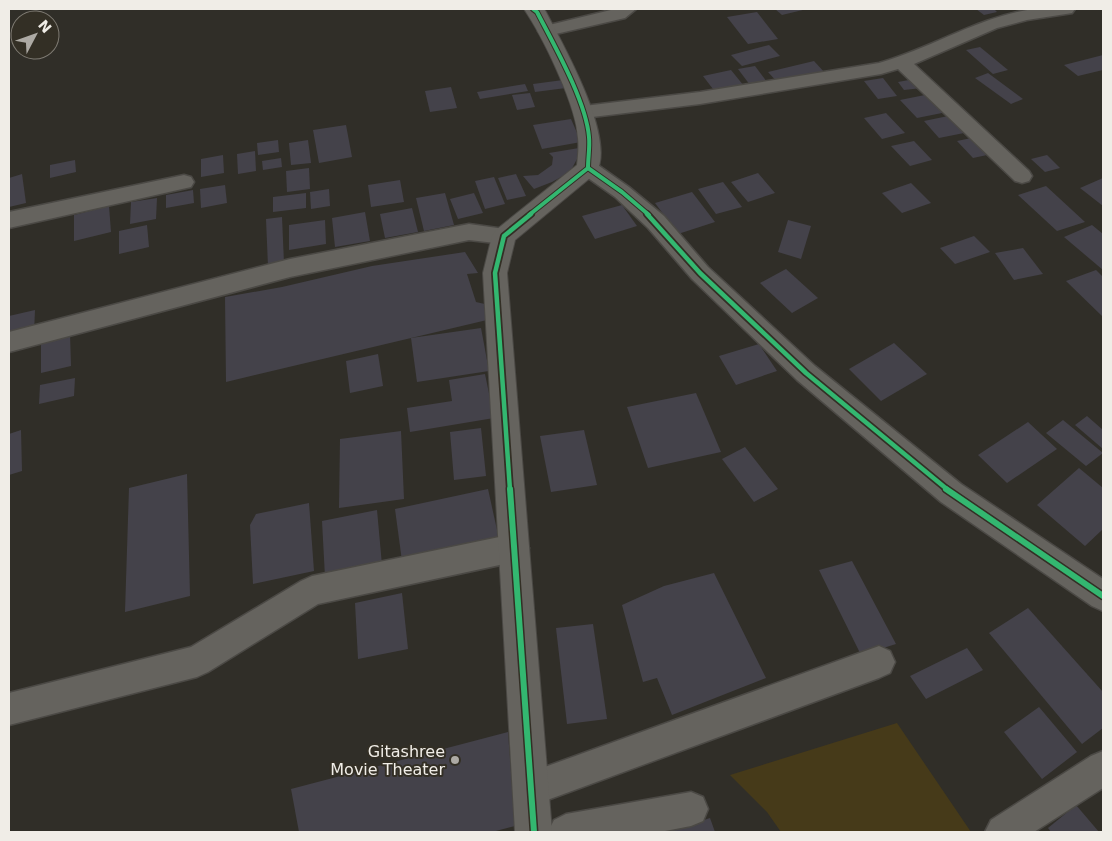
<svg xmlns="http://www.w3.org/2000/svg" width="1112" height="841" viewBox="0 0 1112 841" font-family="'DejaVu Sans',sans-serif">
	<rect width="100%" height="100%" fill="#302e28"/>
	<path fill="#463a19" d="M897 723 971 832H781L767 812 730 775Z"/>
	<g fill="#44424a">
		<path d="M775 9H807L782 15Z"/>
		<path d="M976 9H994L997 12 984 15Z"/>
		<path d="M757 12 778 39 748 44 727 17Z"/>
		<path d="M769 45 780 56 742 66 731 55Z"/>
		<path d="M980 47 1008 70 993 74 966 50Z"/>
		<path d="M1103 55V70L1078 76 1064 65Z"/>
		<path d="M814 61 825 73 779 84 768 72Z"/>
		<path d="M755 66 767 82 750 85 738 69Z"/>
		<path d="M731 70 744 86 716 93 703 76Z"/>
		<path d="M988 73 1023 99 1011 104 975 78Z"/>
		<path d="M883 78 897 96 878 99 864 81Z"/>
		<path d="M914 79 922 88 904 90 898 82Z"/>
		<path d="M563 80 566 88 535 92 533 84Z"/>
		<path d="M525 84 528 91 480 99 477 92Z"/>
		<path d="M451 87 457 108 430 112 425 91Z"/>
		<path d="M530 93 535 107 517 110 512 95Z"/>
		<path d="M930 94 947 112 917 118 900 100Z"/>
		<path d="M886 113 905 133 882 139 864 118Z"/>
		<path d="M953 115 969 132 939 138 924 121Z"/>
		<path d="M571 119 581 142 542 149 533 125Z"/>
		<path d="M346 125 352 157 319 163 313 130Z"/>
		<path d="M976 137 992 154 973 158 957 141Z"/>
		<path d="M278 140 279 152 258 155 257 143Z"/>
		<path d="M308 140 311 163 291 165 289 143Z"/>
		<path d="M914 141 932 160 910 166 891 146Z"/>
		<path d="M579 148 577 159 570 172 552 182 534 189 523 176 538 175 552 165 553 157 549 153Z"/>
		<path d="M255 151 256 171 238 174 237 154Z"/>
		<path d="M223 155 224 173 201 177V159Z"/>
		<path d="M1047 155 1060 168 1045 172 1031 159Z"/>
		<path d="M281 158 282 167 263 170 262 161Z"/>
		<path d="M75 160 76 172 50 178V165Z"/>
		<path d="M309 168 310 189 287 192 286 171Z"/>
		<path d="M758 173 775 193 748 202 731 182Z"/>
		<path d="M22 174 26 203 9 207V178Z"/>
		<path d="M516 174 526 196 507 200 498 178Z"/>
		<path d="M494 177 505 204 485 209 475 181Z"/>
		<path d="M1103 178V206L1080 188Z"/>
		<path d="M400 180 404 202 371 207 368 185Z"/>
		<path d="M723 182 742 207 716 214 698 189Z"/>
		<path d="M911 183 931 203 902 213 882 193Z"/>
		<path d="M225 185 227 203 201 208 200 189Z"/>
		<path d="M1046 186 1085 222 1057 231 1018 195Z"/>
		<path d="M329 189 330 206 311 209 310 192Z"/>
		<path d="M193 190 194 203 166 208V195Z"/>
		<path d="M692 192 715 222 678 234 655 203Z"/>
		<path d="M306 193V208L273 212V197Z"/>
		<path d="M445 193 454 225 424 231 416 198Z"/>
		<path d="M474 193 483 213 458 219 450 199Z"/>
		<path d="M157 198 156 219 130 224 131 202Z"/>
		<path d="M622 205 637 226 595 239 582 216Z"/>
		<path d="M109 206 111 232 74 241V215Z"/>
		<path d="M412 208 418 232 385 238 380 214Z"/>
		<path d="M365 212 370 241 335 247 332 218Z"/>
		<path d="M282 217 284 263 268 266 266 219Z"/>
		<path d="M325 220 326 244 289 250V225Z"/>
		<path d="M788 220 811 226 801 259 778 252Z"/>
		<path d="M147 225 149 247 119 254V231Z"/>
		<path d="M1092 225 1103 234V270L1064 237Z"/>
		<path d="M974 236 990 252 955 264 940 248Z"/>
		<path d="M1023 248 1043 274 1014 280 995 253Z"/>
		<path d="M465 252 478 273 467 274 476 302 489 305 487 320 226 382 225 297 282 287 372 266Z"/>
		<path d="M786 269 818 298 792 313 760 283Z"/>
		<path d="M1096 270 1103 277V317L1066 281Z"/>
		<path d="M35 310 34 333 9 339V316Z"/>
		<path d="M481 328 489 371 417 382 411 338Z"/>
		<path d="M70 334 71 366 41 373V342Z"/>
		<path d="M894 343 927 374 881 401 849 369Z"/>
		<path d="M759 344 777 371 736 385 719 356Z"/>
		<path d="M378 354 383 386 350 393 346 361Z"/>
		<path d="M485 374 494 418 410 432 407 408 452 401 449 380Z"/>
		<path d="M75 378 74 396 39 404 40 385Z"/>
		<path d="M696 393 721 452 648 468 627 407Z"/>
		<path d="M1087 416 1103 430V449L1075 425Z"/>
		<path d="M1063 420 1103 453 1086 466 1046 433Z"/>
		<path d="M1028 422 1057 449 1007 483 978 455Z"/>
		<path d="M481 428 486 476 454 480 450 432Z"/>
		<path d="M21 430 22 471 9 475V434Z"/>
		<path d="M584 430 597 485 551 492 540 436Z"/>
		<path d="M401 431 404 499 339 508 340 439Z"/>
		<path d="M745 447 778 489 754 502 722 459Z"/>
		<path d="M1079 468 1103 488V529L1085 546 1037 505Z"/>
		<path d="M187 474 190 596 125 612 129 488Z"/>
		<path d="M488 489 499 539 402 561 395 509Z"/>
		<path d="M309 503 314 571 253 584 250 525 256 514Z"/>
		<path d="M377 510 382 565 325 577 322 521Z"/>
		<path d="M852 561 896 644 861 655 819 570Z"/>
		<path d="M714 573 766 678 672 715 657 678 643 682 622 605 664 586Z"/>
		<path d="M402 593 408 649 358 659 355 603Z"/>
		<path d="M1028 608 1103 692V728L1082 744 989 633Z"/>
		<path d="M593 624 607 719 567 724 556 628Z"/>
		<path d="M967 648 983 670 926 699 910 676Z"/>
		<path d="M1039 707 1077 752 1042 779 1004 732Z"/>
		<path d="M508 732 515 826 492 832H299L291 789Z"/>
		<path d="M1076 805 1099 832H1051L1048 828Z"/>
		<path d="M710 818 715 832H670V831Z"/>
	</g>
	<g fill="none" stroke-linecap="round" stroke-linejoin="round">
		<g stroke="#4b4945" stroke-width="3">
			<g id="minor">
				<path d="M615 9H636L625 18 547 36 541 35 538 31 541 27Z"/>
				<path d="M1033 9H1075L1072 13 1066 14 1027 20 997 28 914 64 1029 171 1032 176 1029 181 1022 183 1015 181 898 69 881 74 700 104 584 118 577 116 574 112 577 108 584 106 700 92 879 63C932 48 978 17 1033 9Z"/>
				<path d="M588 161 595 163 629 187 664 216 708 267 815 366 961 484 1103 579V611L1092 606 941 502 797 380 692 279 648 228 615 197 581 173 578 168 581 163Z"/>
				<path d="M184 175 191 177 194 182 191 187 9 228V212Z"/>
				<path d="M469 224 512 230 515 236 512 242 504 244 469 240 290 277 9 352V332L290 259Z"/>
				<path d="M514 534 524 538 529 548 524 558 514 562 318 604 208 672 197 677 9 725V693L191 647 301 581 312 576Z"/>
				<path d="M879 646 890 651 895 662 890 673 879 678 531 806 519 801 514 789 519 777 531 772Z"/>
				<path d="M1103 751V788L1034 832H985L991 820 1091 756Z"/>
				<path d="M691 792 703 797 708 809 703 821 691 826 660 832H548L554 820 566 814Z"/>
			</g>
		</g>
		<g stroke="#4b4945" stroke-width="2">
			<path id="tertiary" d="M524 9H544L546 12C563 45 617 139 596 173L515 240 507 273 552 832H515L483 273 492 236 496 230 577 165C578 156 579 147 578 138 577 106 542 35 524 9Z"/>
		</g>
		<use href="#minor" fill="#65635e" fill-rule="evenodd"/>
		<use href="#tertiary" fill="#65635e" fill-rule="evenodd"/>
		<g stroke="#332f25" stroke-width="6">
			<g id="cycleway-far2">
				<path d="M588 168 622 192 649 215"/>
				<path d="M529 215 588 168C588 158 590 147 589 137 586 101 554 45 537 12L533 9"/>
			</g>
		</g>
		<g stroke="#332f25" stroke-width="8">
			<g id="cycleway-far1">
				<path d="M647 214 700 273 806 373 948 490"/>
				<path d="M510 490 495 273 504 236 531 214"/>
			</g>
		</g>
		<g stroke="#332f25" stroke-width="9">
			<g id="cycleway">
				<path d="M510 489 534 832"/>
				<path d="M946 489 1103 596"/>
			</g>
		</g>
		<use href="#cycleway-far2" stroke="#33b770" stroke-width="4"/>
		<use href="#cycleway-far1" stroke="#33b770" stroke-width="4.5"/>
		<use href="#cycleway" stroke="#33b770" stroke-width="6"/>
	</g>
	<circle fill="#adaaa4" stroke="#332f25" stroke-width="2" cx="455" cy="760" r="5"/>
	<g text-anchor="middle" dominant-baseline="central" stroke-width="4" stroke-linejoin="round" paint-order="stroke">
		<g font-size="16" fill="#f0ede7" stroke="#332f25" text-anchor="end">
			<text x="445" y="751">Gitashree<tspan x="445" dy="18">Movie Theater</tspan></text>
		</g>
	</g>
	<rect width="1112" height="841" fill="none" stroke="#f0ede7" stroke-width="20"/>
	<g transform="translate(35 35) rotate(49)"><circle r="24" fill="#332f25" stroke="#7f7b73"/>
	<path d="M0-4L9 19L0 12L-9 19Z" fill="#adaaa4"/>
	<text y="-8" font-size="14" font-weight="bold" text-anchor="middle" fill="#f0ede7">N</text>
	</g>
</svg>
